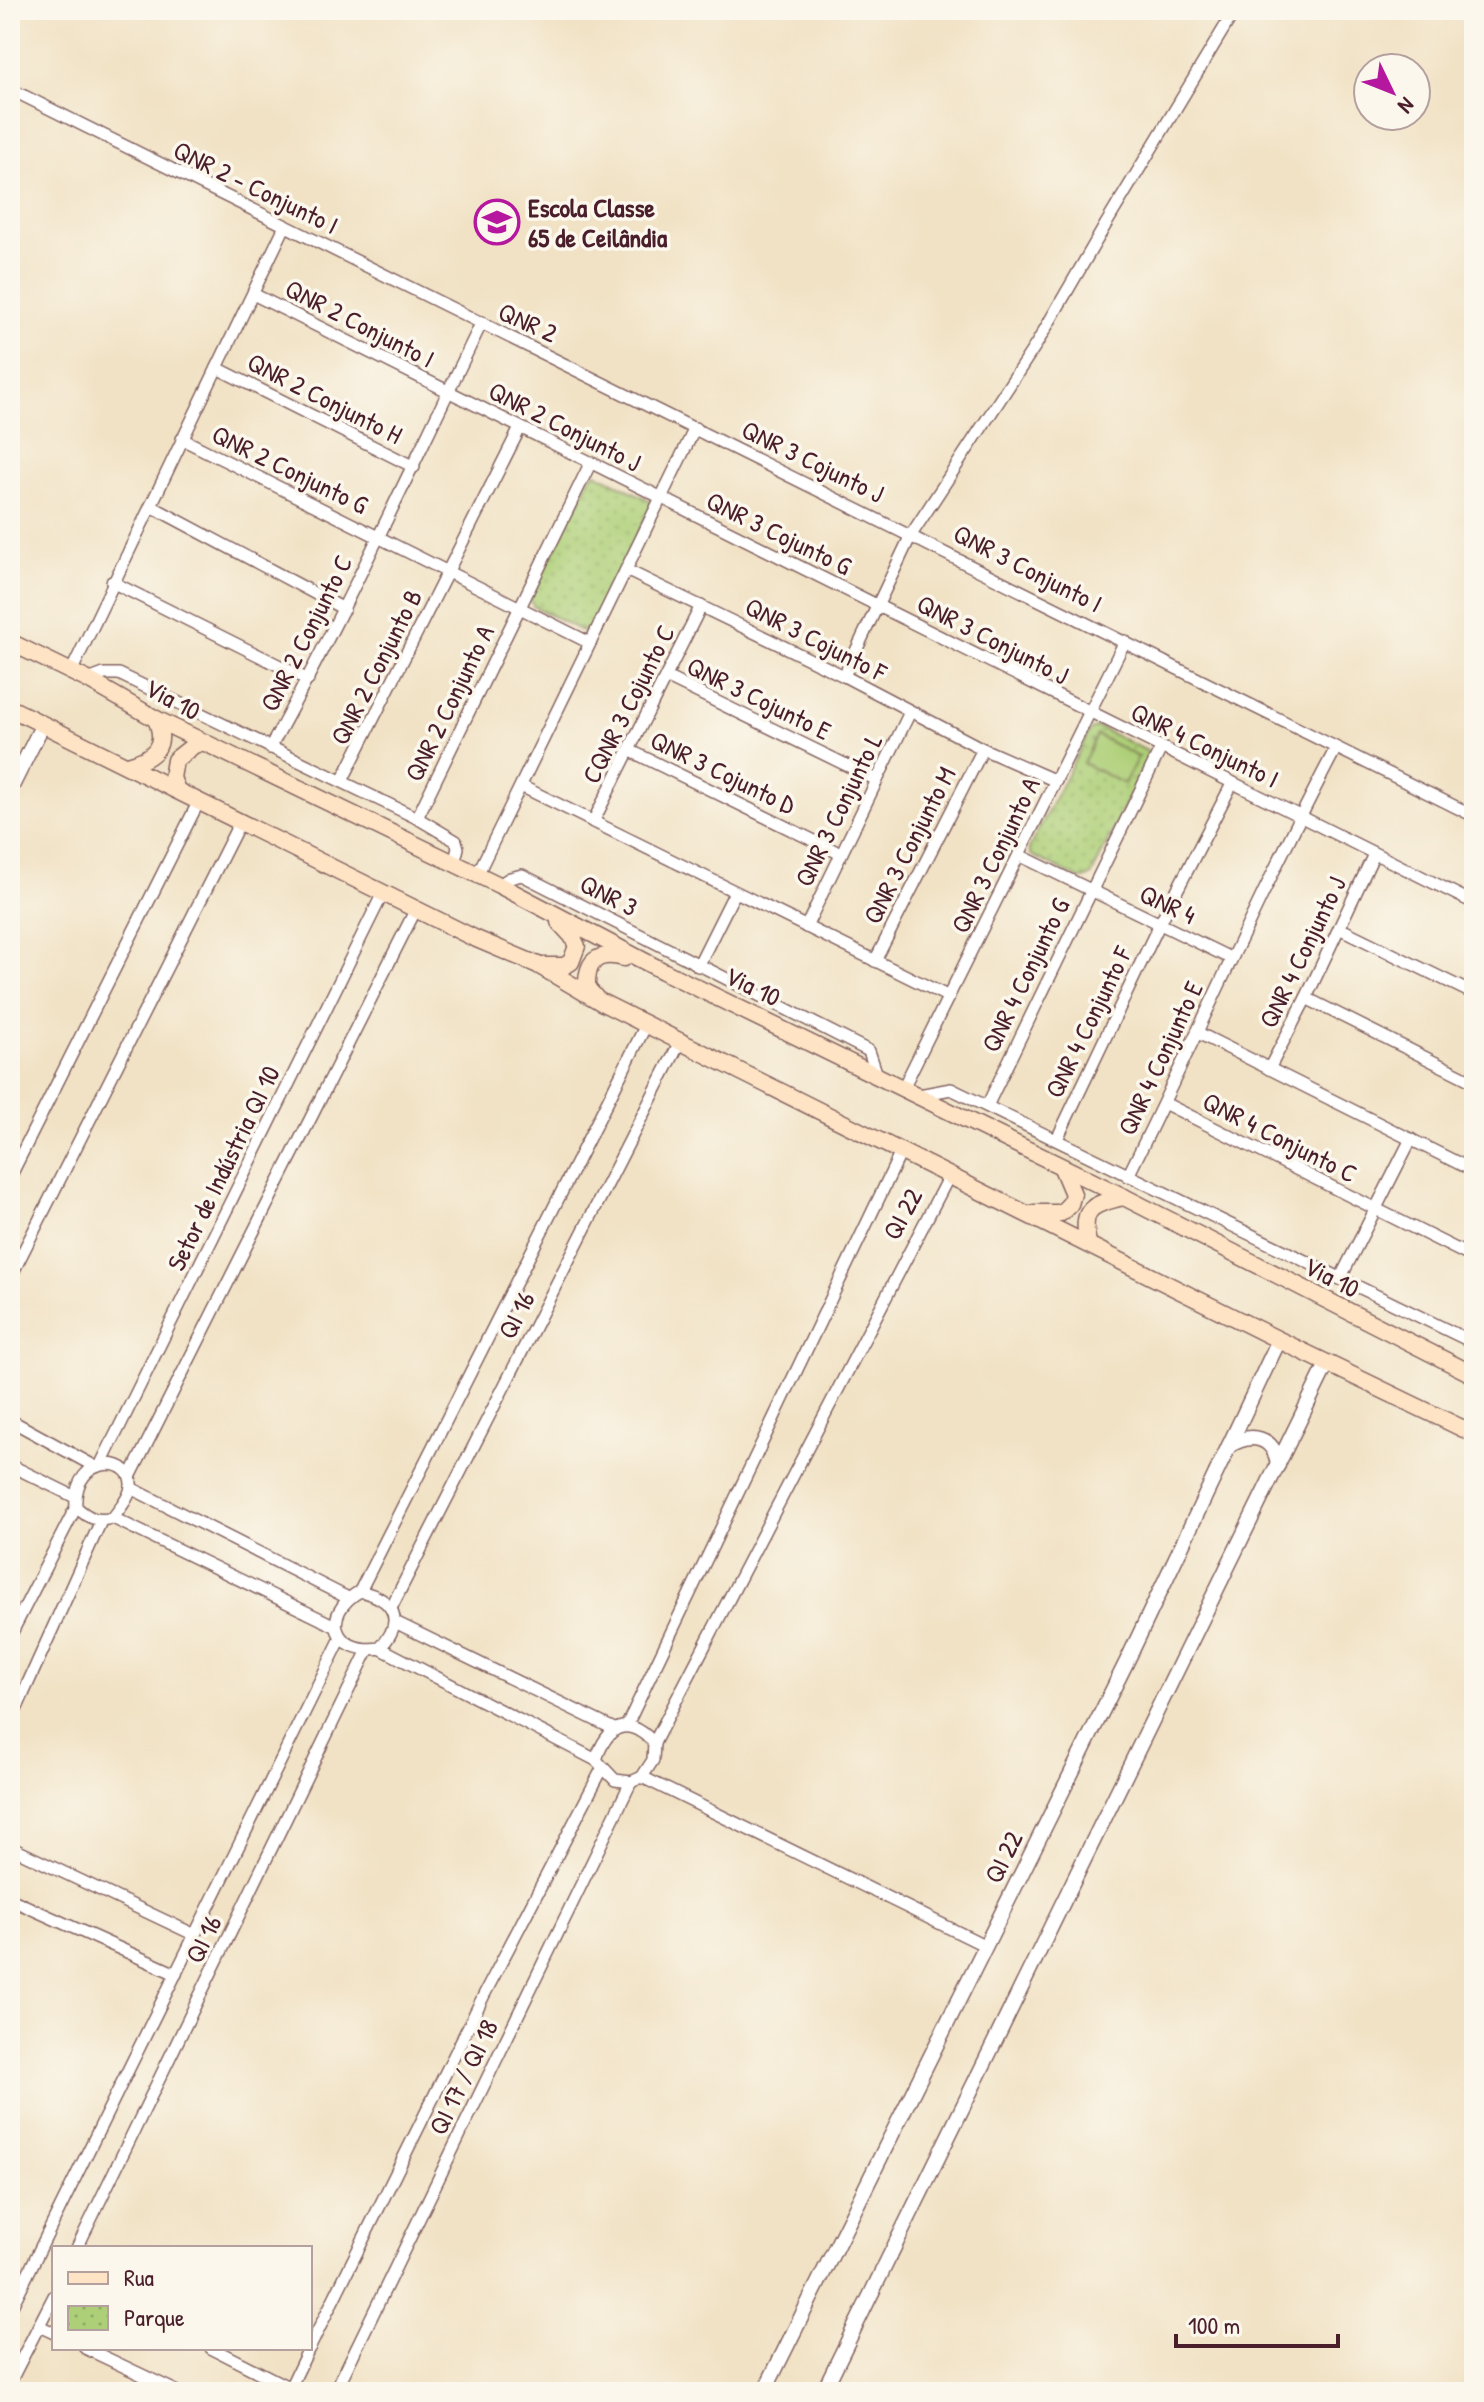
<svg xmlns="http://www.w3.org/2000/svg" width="1484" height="2402" viewBox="0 0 1484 2402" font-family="'Patrick Hand',sans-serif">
	<defs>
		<pattern id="park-dots" width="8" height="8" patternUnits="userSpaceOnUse" patternTransform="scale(2)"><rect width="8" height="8" fill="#adcf77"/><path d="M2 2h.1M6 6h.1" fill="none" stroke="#96b167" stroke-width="1.8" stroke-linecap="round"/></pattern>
	</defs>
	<rect width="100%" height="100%" fill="#fbf7ec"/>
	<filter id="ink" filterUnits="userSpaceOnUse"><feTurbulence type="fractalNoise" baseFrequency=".0125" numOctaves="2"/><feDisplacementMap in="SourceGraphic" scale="16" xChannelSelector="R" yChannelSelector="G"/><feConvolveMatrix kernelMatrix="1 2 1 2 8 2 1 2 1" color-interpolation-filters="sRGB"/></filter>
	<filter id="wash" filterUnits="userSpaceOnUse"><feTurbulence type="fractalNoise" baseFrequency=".006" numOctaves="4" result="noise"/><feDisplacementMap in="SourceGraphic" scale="32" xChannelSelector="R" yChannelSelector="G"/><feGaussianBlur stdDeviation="1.8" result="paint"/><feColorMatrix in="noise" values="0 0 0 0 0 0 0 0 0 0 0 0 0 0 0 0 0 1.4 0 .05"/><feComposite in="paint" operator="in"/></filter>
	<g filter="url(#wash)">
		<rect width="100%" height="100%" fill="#f1e2c5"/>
		<g fill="url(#park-dots)" stroke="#7c7751" stroke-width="2">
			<path d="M596 473 649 500 652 505 590 629 583 632 533 606 530 598 591 476Z"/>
			<path d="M1098 727 1147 751 1149 757 1091 876 1081 880 1031 855 1029 848 1090 730Z"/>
		</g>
		<path fill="#adcf77" stroke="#7c7751" stroke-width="2" d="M1097 735 1138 757 1124 784 1083 763Z"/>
	</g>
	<g filter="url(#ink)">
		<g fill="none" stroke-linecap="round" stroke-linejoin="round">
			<g stroke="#846361" stroke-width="14">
				<g id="minor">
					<path d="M10 89 1474 816"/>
					<path d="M253 294 1474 903"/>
					<path d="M217 368 414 467"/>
					<path d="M182 439 590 643"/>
					<path d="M151 506 344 609"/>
					<path d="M626 570 844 676 983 749 1056 781"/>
					<path d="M112 582 308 680"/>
					<path d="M71 672 285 226"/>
					<path d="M844 676 911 535 1037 343 1106 224 1235 10"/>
					<path d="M666 677 877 780"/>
					<path d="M88 680 104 674H119L417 818 456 841 458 848 454 864"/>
					<path d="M270 748C347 609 412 465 482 322"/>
					<path d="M629 750 841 854"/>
					<path d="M342 781 520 428"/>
					<path d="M521 786 949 997"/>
					<path d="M417 818 590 464"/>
					<path d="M593 822 701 606"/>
					<path d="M1019 855 1230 958"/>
					<path d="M477 875 695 428"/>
					<path d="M499 885 510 878 522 875 869 1051 877 1075"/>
					<path d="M806 927 910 712"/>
					<path d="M1339 928 1474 994"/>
					<path d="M875 961 983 749"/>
					<path d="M698 966 735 892"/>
					<path d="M1306 998 1474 1082"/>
					<path d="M1198 1033 1474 1171"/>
					<path d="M1269 1069 1306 998 1374 854"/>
					<path d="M903 1088 1125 641"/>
					<path d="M919 1095 951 1089 1474 1343"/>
					<path d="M1164 1103 1474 1258"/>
					<path d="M987 1106 1161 748"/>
					<path d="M1057 1139 1159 925 1232 784"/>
					<path d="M1128 1176C1198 1034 1262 888 1336 748"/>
					<path d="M10 1177 199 801"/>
					<path d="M10 1278 240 822"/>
					<path d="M1340 1279 1411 1139"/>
					<path d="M10 1420 94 1466"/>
					<path d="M102 1462 383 893"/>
					<path d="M10 1465 75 1497"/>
					<path d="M130 1477 416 909"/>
					<path d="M131 1488 348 1598"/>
					<path d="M113 1518C119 1509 127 1501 130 1491 140 1455 72 1451 76 1507 88 1518 97 1522 113 1518L335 1626"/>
					<path d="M360 1591 646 1025"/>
					<path d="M391 1608 680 1042"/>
					<path d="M395 1622 614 1729"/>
					<path d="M10 1636 76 1507"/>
					<path d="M380 1648C406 1620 394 1599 360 1591 319 1615 335 1655 380 1648L596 1760"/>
					<path d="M10 1723 101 1521"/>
					<path d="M627 1725 901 1152"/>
					<path d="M654 1743 949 1176"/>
					<path d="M642 1777 653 1760 654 1743C627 1714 607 1726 596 1760L615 1780 631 1782 642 1777 986 1946"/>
					<path d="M10 1847 195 1935"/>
					<path d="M10 1899 176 1974"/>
					<path d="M77 2248 368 1650"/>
					<path d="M10 2310 341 1638"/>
					<path d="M39 2326 54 2333"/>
					<path d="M310 2347 484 1995 602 1769"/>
					<path d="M85 2348 178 2392"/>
					<path d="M211 2348 290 2388"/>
					<path d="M10 2382 54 2296"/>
					<path d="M288 2392 309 2348"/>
					<path d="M335 2392 631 1782"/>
				</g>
			</g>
			<g stroke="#846361" stroke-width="17">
				<g id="tertiary">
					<path d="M10 790 43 724"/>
					<path d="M1229 1446C1251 1432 1274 1436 1278 1465"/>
					<path d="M764 2392 1128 1659 1279 1340"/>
					<path d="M823 2392 1327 1364"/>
				</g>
			</g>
			<g stroke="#846361" stroke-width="19">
				<g id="secondary">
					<path d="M10 642 88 680 156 719 499 885 663 971 1124 1197 1474 1375"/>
					<path d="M10 708 474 938 538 965 601 1002 1279 1340 1474 1434"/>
					<path d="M128 765C153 758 168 747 156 719"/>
					<path d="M177 790 172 778 175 760 194 745 204 742"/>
					<path d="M543 966H564L571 962 577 946 572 936 559 922"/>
					<path d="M595 997 587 988C586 961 597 951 624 958"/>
					<path d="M1034 1213H1061L1070 1204 1073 1194 1062 1168"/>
					<path d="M1088 1243C1080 1208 1092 1204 1124 1197"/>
				</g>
			</g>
			<use href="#minor" stroke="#fff" stroke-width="11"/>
			<use href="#tertiary" stroke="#fff" stroke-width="14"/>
			<use href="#secondary" stroke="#fee4c5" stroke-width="16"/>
		</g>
	</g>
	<defs>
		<g id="school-ring" transform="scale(2.3)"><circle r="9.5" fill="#fbf7ec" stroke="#b5179e" stroke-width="1.5"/><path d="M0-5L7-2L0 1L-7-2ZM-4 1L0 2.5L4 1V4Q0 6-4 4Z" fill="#b5179e"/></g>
	</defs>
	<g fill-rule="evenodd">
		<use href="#school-ring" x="497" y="222"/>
	</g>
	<g text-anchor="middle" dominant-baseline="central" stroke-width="7" stroke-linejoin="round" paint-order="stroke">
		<g font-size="26" fill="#4a1f2b" stroke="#fbf7ec">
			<text transform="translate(256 187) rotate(26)">QNR 2 - Conjunto I</text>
			<text transform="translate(528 322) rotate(24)">QNR 2</text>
			<text transform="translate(360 323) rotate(27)">QNR 2 Conjunto I</text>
			<text transform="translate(325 398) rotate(27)">QNR 2 Conjunto H</text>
			<text transform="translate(565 426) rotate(27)">QNR 2 Conjunto J</text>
			<text transform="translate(813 461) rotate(26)">QNR 3 Cojunto J</text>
			<text transform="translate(290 469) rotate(26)">QNR 2 Conjunto G</text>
			<text transform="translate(779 533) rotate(26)">QNR 3 Cojunto G</text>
			<text transform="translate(1028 568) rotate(27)">QNR 3 Conjunto I</text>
			<text transform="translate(306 633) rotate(-63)">QNR 2 Conjunto C</text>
			<text transform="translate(816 639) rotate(27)">QNR 3 Cojunto F</text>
			<text transform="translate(993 639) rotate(27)">QNR 3 Conjunto J</text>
			<text transform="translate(376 667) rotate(-63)">QNR 2 Conjunto B</text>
			<text transform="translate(759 698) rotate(26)">QNR 3 Cojunto E</text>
			<text transform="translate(173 699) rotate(28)">Via 10</text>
			<text transform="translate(449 703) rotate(-64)">QNR 2 Conjunto A</text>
			<text transform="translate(628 704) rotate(-63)">CQNR 3 Cojunto C</text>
			<text transform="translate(1205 745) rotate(26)">QNR 4 Conjunto I</text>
			<text transform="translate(723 772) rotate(26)">QNR 3 Cojunto D</text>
			<text transform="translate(838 810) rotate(-64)">QNR 3 Conjunto L</text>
			<text transform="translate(909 845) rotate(-63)">QNR 3 Conjunto M</text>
			<text transform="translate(995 855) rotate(-64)">QNR 3 Conjunto A</text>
			<text transform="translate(609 895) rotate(27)">QNR 3</text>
			<text transform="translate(1168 904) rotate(25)">QNR 4</text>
			<text transform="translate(1302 952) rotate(-64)">QNR 4 Conjunto J</text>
			<text transform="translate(1025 975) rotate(-64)">QNR 4 Conjunto G</text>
			<text transform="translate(753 986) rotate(26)">Via 10</text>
			<text transform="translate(1088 1022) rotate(-64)">QNR 4 Conjunto F</text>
			<text transform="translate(1160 1058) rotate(-65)">QNR 4 Conjunto E</text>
			<text transform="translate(1280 1137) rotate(27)">QNR 4 Conjunto C</text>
			<text transform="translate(223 1168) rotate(-64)">Setor de Indústria QI 10</text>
			<text transform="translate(902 1214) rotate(-62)">QI 22</text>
			<text transform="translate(1332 1277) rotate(27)">Via 10</text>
			<text transform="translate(516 1315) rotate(-63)">QI 16</text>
			<text transform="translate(1003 1857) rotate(-64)">QI 22</text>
			<text transform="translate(203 1939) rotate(-64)">QI 16</text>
			<text transform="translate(463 2077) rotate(-64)">QI 17 / QI 18</text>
		</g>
		<g font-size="26" font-weight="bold" fill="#4a1f2b" stroke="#fbf7ec" text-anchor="start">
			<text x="528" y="207">Escola Classe<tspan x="528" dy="30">65 de Ceilândia</tspan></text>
		</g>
	</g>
	<rect width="1484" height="2402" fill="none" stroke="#fbf7ec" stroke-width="40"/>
	<rect x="52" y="2246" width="260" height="104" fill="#fbf7ec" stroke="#b4a19f" stroke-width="2"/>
	<rect x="68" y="2272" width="40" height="12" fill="#fee4c5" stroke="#b4a19f" stroke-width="2"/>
	<text x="124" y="2286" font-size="24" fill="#4a1f2b">Rua</text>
	<rect x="68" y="2306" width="40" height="24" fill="url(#park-dots)" stroke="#b4a19f" stroke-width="2"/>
	<text x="124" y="2326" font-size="24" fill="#4a1f2b">Parque</text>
	<g transform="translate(1392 92) rotate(133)"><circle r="38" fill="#fbf7ec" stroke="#b4a19f" stroke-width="2"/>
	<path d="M0-6L14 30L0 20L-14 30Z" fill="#b5179e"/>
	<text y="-12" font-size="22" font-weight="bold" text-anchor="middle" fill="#4a1f2b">N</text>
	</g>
	<path d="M1176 2334v12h162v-12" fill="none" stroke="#4a1f2b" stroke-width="4"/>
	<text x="1188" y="2334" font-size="24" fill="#4a1f2b" stroke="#fbf7ec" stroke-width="6" paint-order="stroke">100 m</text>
</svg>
